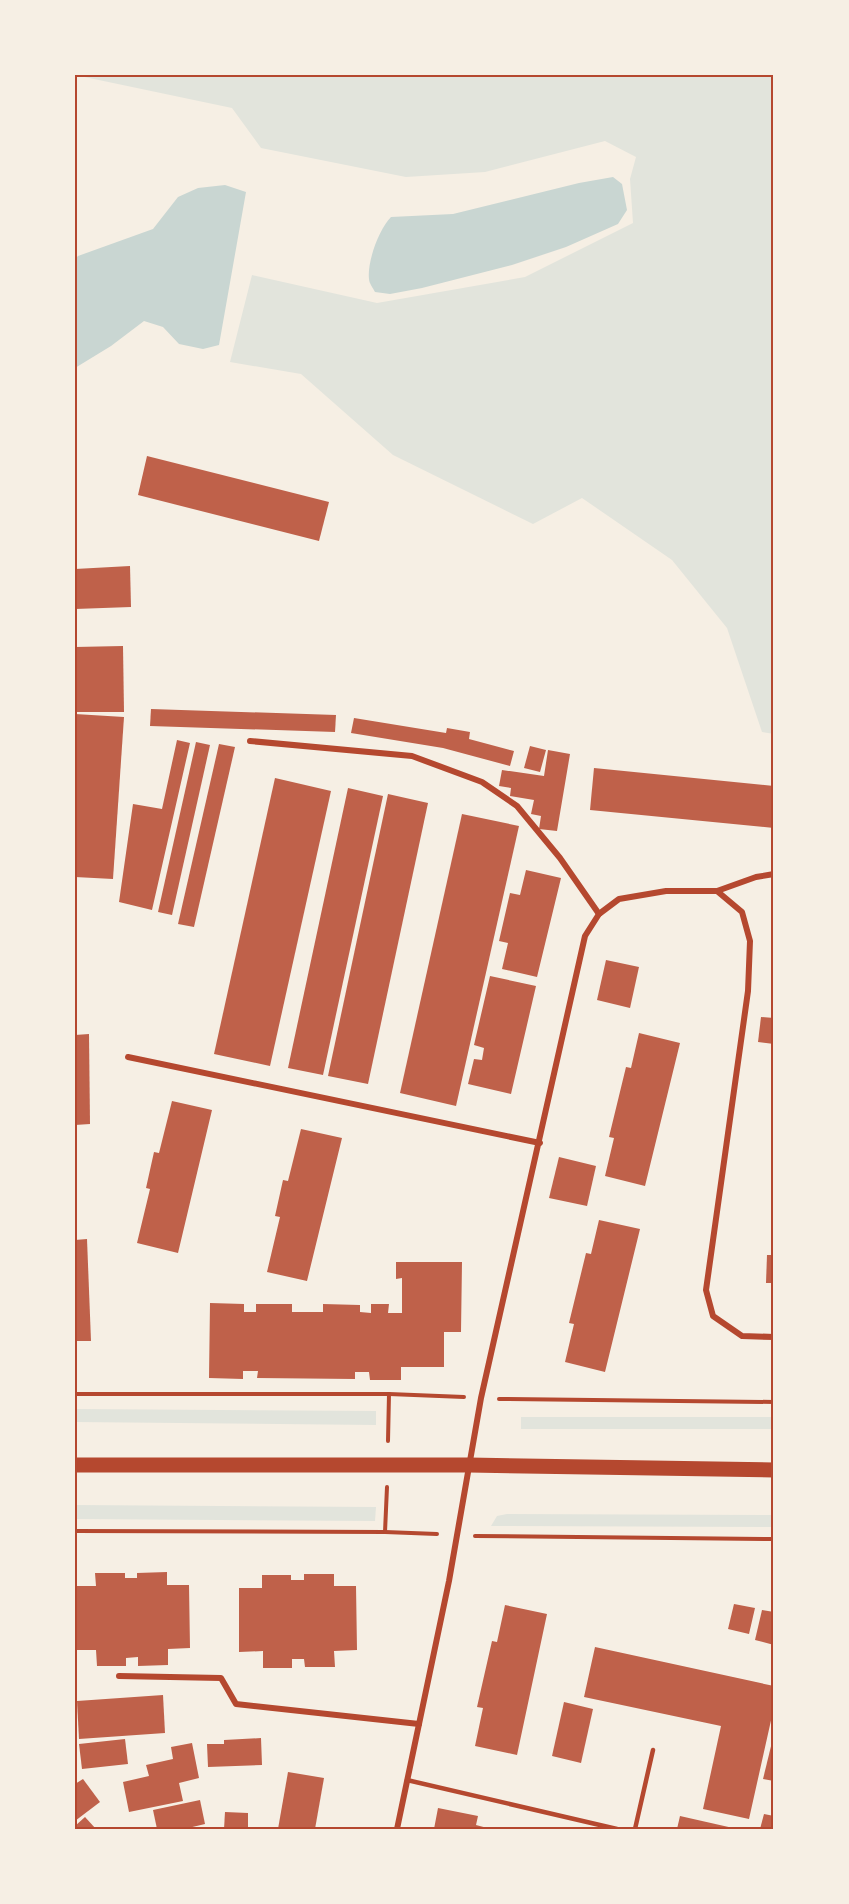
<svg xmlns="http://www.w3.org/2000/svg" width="849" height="1904" viewBox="0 0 849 1904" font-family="'DejaVu Sans',sans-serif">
	<rect width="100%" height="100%" fill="#f6efe4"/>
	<g fill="#e2e4dc">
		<path d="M75 75H774V734L762 732 727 628 672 560 582 498 533 524 393 455 301 374 230 362 252 275 377 303 525 277 633 223 630 179 636 157 605 141 485 172 406 177 261 148 232 108Z"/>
		<path d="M75 1409 376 1411V1425L75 1422Z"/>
		<rect x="521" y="1417" width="253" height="12"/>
		<path d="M75 1505 376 1507 375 1521 75 1519Z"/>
		<path d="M507 1514 774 1515V1527L491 1526 497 1516Z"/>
	</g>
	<g fill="#c9d6d2">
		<path d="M613 177 622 184 627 210 618 224 566 247 512 265 422 288 390 294 375 292C373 288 369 283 369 279 367 262 379 229 391 217L453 214 579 183Z"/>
		<path d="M225 185 246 192 219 345 203 349 179 344 163 327 144 321 111 346 75 368V259L78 256 153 229 178 197 198 188Z"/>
	</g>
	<g fill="#bf614a">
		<path d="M147 456 329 502 319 541 138 495Z"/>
		<path d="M130 566 131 607 75 609V569Z"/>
		<path d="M123 646 124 712H75V647Z"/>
		<path d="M151 709 336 715 335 732 150 726Z"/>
		<path d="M75 714 124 717 113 879 75 877Z"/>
		<path d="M354 718 446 733 447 728 470 732 469 739 514 751 510 766 443 748 351 733Z"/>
		<path d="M177 740 190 743 152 910 119 902 133 804 162 809Z"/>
		<path d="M196 742 210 745 172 915 158 912Z"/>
		<path d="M219 744 235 747 194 927 178 924Z"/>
		<path d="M530 746 546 750 540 772 524 768Z"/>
		<path d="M548 750 570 754 557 831 539 829 541 816 531 814 534 800 510 796 511 788 499 786 502 770 544 776Z"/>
		<path d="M594 768 774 786V828L590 810Z"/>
		<path d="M275 778 331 791 270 1066 214 1054Z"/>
		<path d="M348 788 383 796 323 1075 288 1068Z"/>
		<path d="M388 794 428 803 368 1084 328 1076Z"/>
		<path d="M462 814 519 826 456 1106 400 1093Z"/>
		<path d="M526 870 561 878 537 977 502 969 508 943 499 941 510 893 520 895Z"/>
		<path d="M606 960 639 967 630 1008 597 1000Z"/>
		<path d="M490 976 536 986 511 1094 468 1084 474 1059 482 1060 484 1048 474 1045Z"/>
		<path d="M761 1017 774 1018V1044L758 1042Z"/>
		<path d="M639 1033 680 1043 645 1186 605 1176 614 1138 609 1137 626 1067 631 1068Z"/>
		<path d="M89 1034 90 1124 75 1125V1035Z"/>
		<path d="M172 1101 212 1110 178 1253 137 1243 150 1189 146 1188 154 1152 159 1153Z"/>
		<path d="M301 1129 342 1138 307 1281 267 1272 280 1217 275 1216 283 1180 288 1181Z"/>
		<path d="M559 1157 596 1166 587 1206 549 1198Z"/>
		<path d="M599 1220 640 1229 605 1372 565 1362 574 1324 569 1323 586 1253 591 1254Z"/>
		<path d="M87 1239 91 1341H75V1240Z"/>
		<path d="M767 1255H774V1283H766Z"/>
		<path d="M396 1262H462L461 1332H444V1367H401V1380H370L369 1372H355V1379L257 1378 258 1371H243V1379L209 1378 210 1303 244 1304V1312H256V1304H292V1312H323V1304L360 1305V1312L371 1313V1304H389L388 1313H402V1278L396 1279Z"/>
		<path d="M167 1572V1585H189L190 1648 168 1649V1665L138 1666V1657L126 1658V1666H97L96 1650H75V1586H96L95 1573H125V1578H137V1573Z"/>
		<path d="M304 1574H334V1586H356L357 1650 334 1651 335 1667H305L304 1659H292V1668H263V1651L239 1652V1588H262V1575H291V1580H304Z"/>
		<path d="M734 1604 755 1608 749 1634 728 1629Z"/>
		<path d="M505 1605 547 1614 517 1755 475 1746 483 1708 477 1707 492 1641 497 1642Z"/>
		<path d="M762 1610 774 1612V1645L755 1640Z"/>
		<path d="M595 1647 774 1686V1707L749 1819 703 1809 721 1726 584 1697Z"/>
		<path d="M163 1695 165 1733 79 1739 77 1701Z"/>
		<path d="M564 1702 593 1709 581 1763 552 1756Z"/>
		<path d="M261 1738 262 1765 208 1767 207 1744H224V1740Z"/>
		<path d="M773 1738H774V1781L763 1779Z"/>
		<path d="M125 1739 128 1764 82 1769 79 1744Z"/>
		<path d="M192 1743 199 1778 179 1783 183 1801 129 1812 123 1782 149 1776 146 1765 173 1759 171 1747Z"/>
		<path d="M288 1772 324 1778 315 1829H278Z"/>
		<path d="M83 1779 100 1802 75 1821V1784Z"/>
		<path d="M200 1800 205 1824 184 1829H157L153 1810Z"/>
		<path d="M438 1808 478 1816 476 1825 491 1829H434Z"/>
		<path d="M225 1812 248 1813V1829H224Z"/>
		<path d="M764 1814 774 1816V1829H760Z"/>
		<path d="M680 1816 733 1828V1829H677Z"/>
		<path d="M85 1817 96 1829H75V1826Z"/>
	</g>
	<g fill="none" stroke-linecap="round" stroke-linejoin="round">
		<g stroke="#b5482f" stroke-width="4">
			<path d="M75 1394H389L464 1397"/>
			<path d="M499 1399 774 1402"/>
			<path d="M388 1441 389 1394"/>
			<path d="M75 1531 385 1532 437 1534"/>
			<path d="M385 1532 387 1487"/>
			<path d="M475 1536 774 1539"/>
		</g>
		<g stroke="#b5482f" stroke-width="4.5">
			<path d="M407 1780 617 1829"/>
			<path d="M635 1829 653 1750"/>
		</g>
		<g stroke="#b5482f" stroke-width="6">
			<path d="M250 741 412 756 482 782 517 806 560 858 599 914"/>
			<path d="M717 891 756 877 774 874"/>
			<path d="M128 1057 540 1143"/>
			<path d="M119 1676 221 1678 236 1704 419 1724"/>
			<path d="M397 1829 449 1581 481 1398 585 936 599 914 619 899 666 891H717L742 912 750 941 748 991 706 1290 713 1316 742 1336 774 1337"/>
		</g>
		<path stroke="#b5482f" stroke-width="15" d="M75 1465H469L774 1470"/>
	</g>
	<rect width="849" height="1904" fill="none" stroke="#f6efe4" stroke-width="153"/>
	<rect x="76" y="76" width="696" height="1752" fill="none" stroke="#b5482f" stroke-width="2"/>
</svg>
